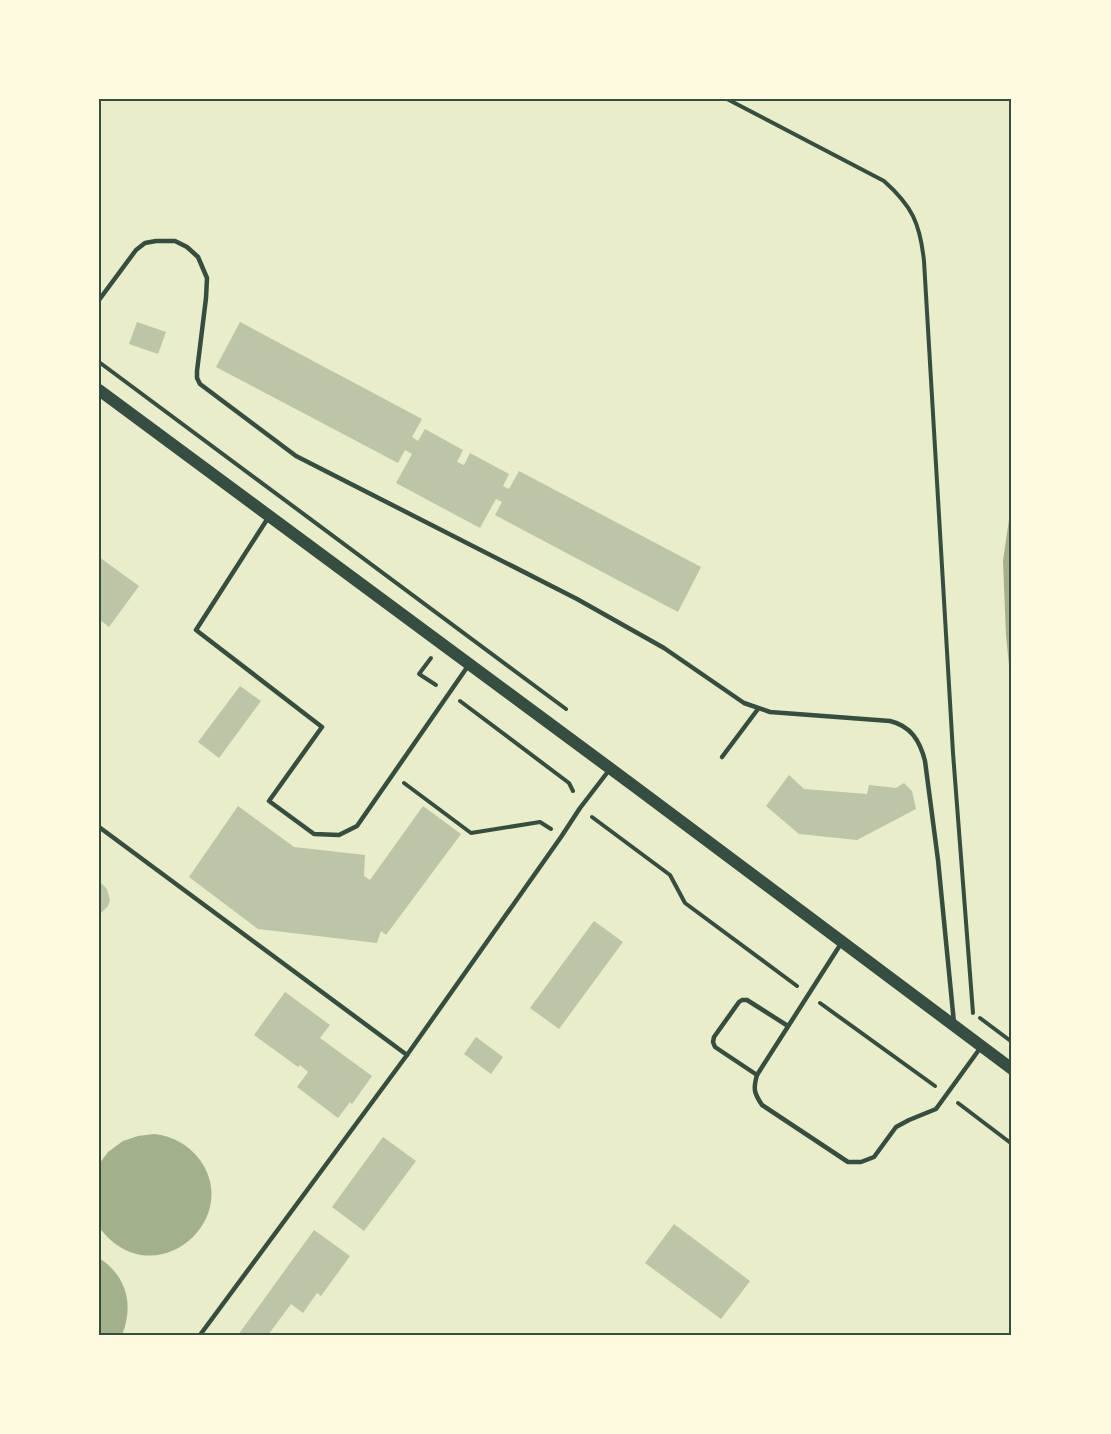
<svg xmlns="http://www.w3.org/2000/svg" width="1111" height="1434" viewBox="0 0 1111 1434" font-family="Lato,sans-serif">
	<rect width="100%" height="100%" fill="#e9edc9"/>
	<g fill="#a3b18a">
		<path d="M1012 499V696L1006 635 1003 561Z"/>
		<path d="M154 1134C173 1136 189 1145 200 1160 244 1222 151 1298 99 1227V1164L108 1152 123 1141 138 1136Z"/>
		<path d="M99 1258C127 1276 134 1305 122 1335H99Z"/>
	</g>
	<g fill="#bcc5a7">
		<path d="M137 322 166 332 158 354 129 344Z"/>
		<path d="M240 322 422 419 412 437 418 441 425 429 463 450 457 462 464 465 470 453 509 474 503 486 509 489 519 471 701 567 678 612 495 515 502 502 496 499 480 528 396 483 412 454 405 450 398 463 216 367Z"/>
		<path d="M99 557 139 586 109 627 99 619Z"/>
		<path d="M240 686 261 701 219 758 198 742Z"/>
		<path d="M789 775 804 789 867 794 869 785 896 788 904 783 912 791 916 809 857 840 799 834 766 806Z"/>
		<path d="M238 806 294 847 365 855 364 876 370 880 423 806 461 834 386 935 381 931 377 943 258 929 189 877Z"/>
		<path d="M99 881 107 889 110 900 108 906 99 915Z"/>
		<path d="M594 921 623 942 559 1029 530 1008Z"/>
		<path d="M285 992 330 1025 320 1038 372 1076 352 1104 350 1102 338 1118 297 1087 308 1072 300 1065 298 1067 254 1035Z"/>
		<path d="M476 1037 503 1057 491 1074 464 1054Z"/>
		<path d="M383 1137 416 1161 364 1231 332 1207Z"/>
		<path d="M674 1224 750 1281 721 1319 645 1263Z"/>
		<path d="M314 1230 350 1256 321 1296 317 1293 303 1313 291 1304 268 1335H238Z"/>
	</g>
	<g fill="none" stroke-linecap="round" stroke-linejoin="round">
		<g stroke="#344e41" stroke-width="4">
			<path d="M727 99 884 181C912 206 920 223 924 261L953 753 973 1013"/>
			<path d="M99 362 566 709"/>
			<path d="M431 658 419 674 436 685"/>
			<path d="M460 701 569 783 573 791"/>
			<path d="M404 783 471 833 540 822 551 829"/>
			<path d="M592 817 670 875 685 903 797 986"/>
			<path d="M820 1003 935 1086"/>
			<path d="M980 1018 1012 1042"/>
			<path d="M958 1103 1012 1144"/>
		</g>
		<g stroke="#344e41" stroke-width="4.5">
			<path d="M99 300 136 250 145 243 156 241H175L187 247 198 257 207 278 206 298 197 371V378L200 384 296 456 577 599 664 648 744 703 770 712 890 721C911 726 920 741 925 761L938 860 954 1023"/>
			<path d="M268 518 196 630 322 727 269 801 314 834 339 835 357 826 468 666"/>
			<path d="M722 757 758 709"/>
			<path d="M99 827 407 1055"/>
			<path d="M842 942 757 1075C753 1089 754 1093 762 1105L848 1162H861L874 1157 896 1127 909 1120 936 1109 981 1047"/>
			<path d="M757 1075 715 1047 713 1042 714 1037 739 1002 742 1000H747L788 1026"/>
			<path d="M200 1335 407 1055 561 837 580 808 610 769"/>
		</g>
		<path stroke="#344e41" stroke-width="12" d="M99 390 634 786 1012 1069"/>
	</g>
	<rect width="1111" height="1434" fill="none" stroke="#fefae0" stroke-width="201"/>
	<rect x="100" y="100" width="910" height="1234" fill="none" stroke="#344e41" stroke-width="2"/>
</svg>
